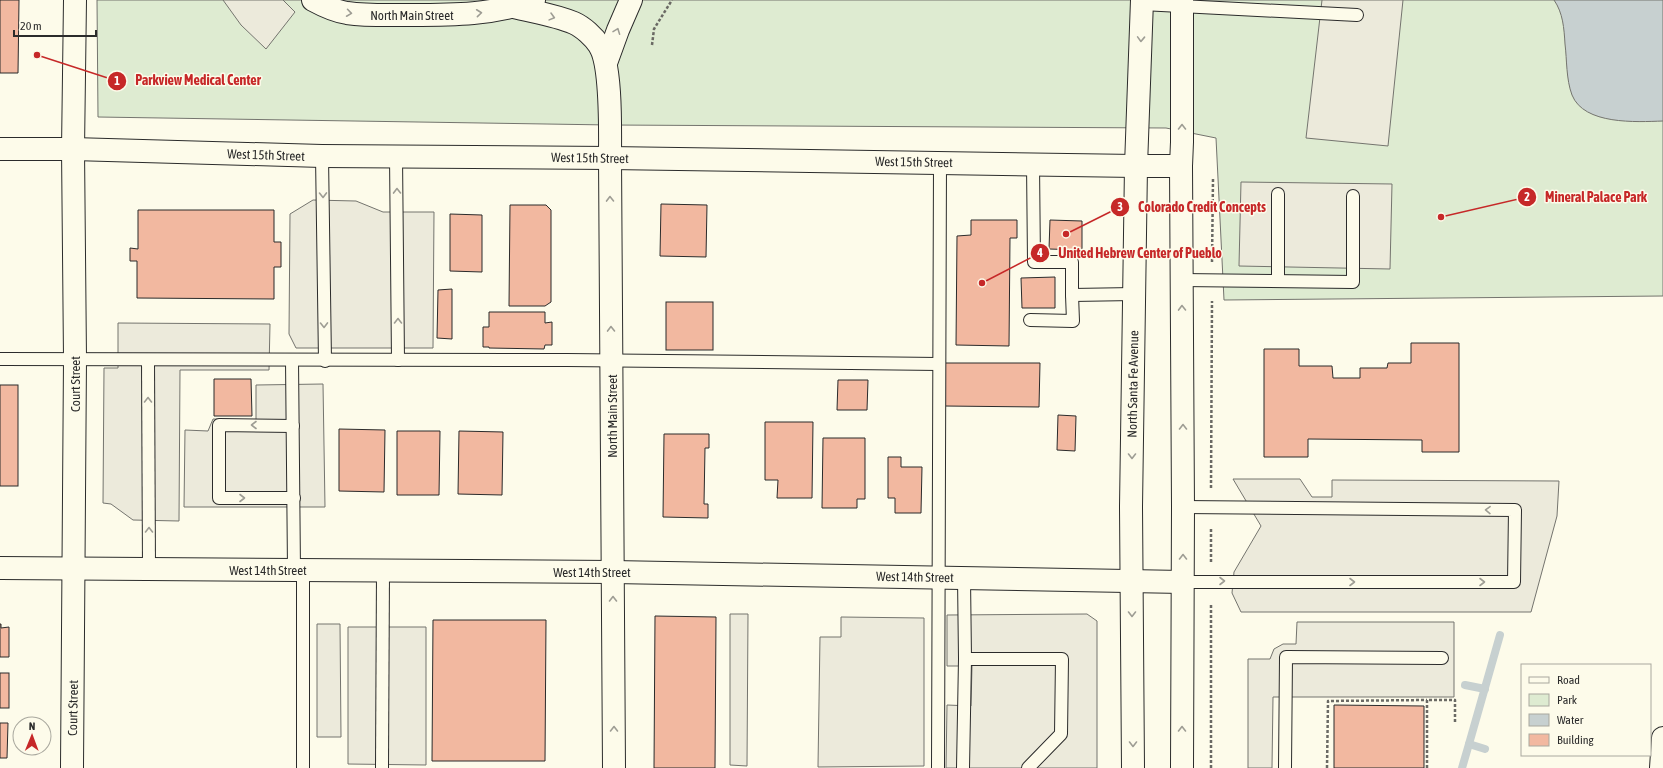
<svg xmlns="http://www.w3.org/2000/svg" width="1663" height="768" viewBox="0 0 1663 768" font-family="'Asap Condensed',sans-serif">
	<rect width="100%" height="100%" fill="#fdfbea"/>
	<path fill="#deebd1" stroke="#74746e" d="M97 0H1663V296L1224 300 1216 138 1166 128 610 125 98 117Z"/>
	<g fill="#eceadb" stroke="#74746e">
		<path d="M223 0H283L295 12 266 49 241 25Z"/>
		<path d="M1322 0H1403L1388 146 1306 138Z"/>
		<path d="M1241 182 1392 184 1390 269 1239 266Z"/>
		<path d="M313 200 356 201 383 212H434L433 348H296L289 334 290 214Z"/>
		<path d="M118 323 270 324 269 370H180L179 521 133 520 111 504 103 503 104 368H118Z"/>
		<path d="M323 384 325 507H184L185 430 208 431 213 419 256 420V385Z"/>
		<path d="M1233 479H1300L1312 497H1332V480L1559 481 1557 516 1531 612H1241L1232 593 1234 572 1261 526Z"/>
		<path d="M730 614H748L747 766 730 765Z"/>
		<path d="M1087 614 1097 621V768H946L947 705 971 706 972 666H947V615Z"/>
		<path d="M841 617 924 618V766L818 767 820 637H841Z"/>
		<path d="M1297 622H1454V697H1273L1272 768H1248V659H1270L1274 649 1283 644H1296Z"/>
		<path d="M317 624H340L341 737H317Z"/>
		<path d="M348 627H426V765L348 764Z"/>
	</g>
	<path fill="#c7d0d0" stroke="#74746e" d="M1554 0H1663V121C1636 122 1584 125 1572 95 1566 79 1567 60 1565 44 1564 28 1563 13 1554 0Z"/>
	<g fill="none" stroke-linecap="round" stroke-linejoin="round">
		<g stroke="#c7d0d0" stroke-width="8">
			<path d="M1465 685 1485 689"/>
			<path d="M1485 749 1469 744 1500 635"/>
			<path d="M1462 768 1469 744"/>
		</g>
	</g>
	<g fill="#f2b8a0" stroke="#2b2b2b">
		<path d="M0 0H19L18 73H0Z"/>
		<path d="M661 204 707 205 706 257 660 256Z"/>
		<path d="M510 205H546L551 210V302L545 306H509Z"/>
		<path d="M138 210H274V242H281V267H274V299L137 298V261H130V248L138 249Z"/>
		<path d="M450 214 482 215V272L450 271Z"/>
		<path d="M971 220H1017V238H1010L1009 346 956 345 957 236 971 235Z"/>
		<path d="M1050 220 1082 221V250L1049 249Z"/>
		<path d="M1055 277V308H1022L1021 278Z"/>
		<path d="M452 289V339L437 338 438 290Z"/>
		<rect x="666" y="302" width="47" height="48"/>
		<path d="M489 312H545V323L552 322V345H545L544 349 489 348V347H483V327H489Z"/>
		<path d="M1411 343H1459V452H1422V440L1308 439V457H1264V349H1299V366H1332L1333 378H1360V368H1387L1388 363H1411Z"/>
		<path d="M944 363H1040L1039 407 944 406Z"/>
		<path d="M214 379H251L252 416H214Z"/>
		<path d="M838 380H868L867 410H837Z"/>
		<rect x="0" y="385" width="18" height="101"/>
		<path d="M1058 415 1076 416 1075 451 1057 450Z"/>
		<path d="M765 422H813L812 498H777L778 480H765Z"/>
		<path d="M339 429 385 430 384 492 339 491Z"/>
		<path d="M397 431H440L439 495H397Z"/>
		<path d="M459 431 503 432 502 495 458 494Z"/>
		<path d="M664 434H709V448H705L704 504H708V518L663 517Z"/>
		<path d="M823 438H865V499H857V508H822Z"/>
		<path d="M888 457H901V467H922L921 513H895V498H888Z"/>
		<path d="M655 616 716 617 715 768H654Z"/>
		<path d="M433 620H546L545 761H432Z"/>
		<path d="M0 624H1V628L9 627V657H0Z"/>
		<rect x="0" y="673" width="9" height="35"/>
		<path d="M1334 705 1424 706V768H1334Z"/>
		<path d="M0 723H8L7 758H0Z"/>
	</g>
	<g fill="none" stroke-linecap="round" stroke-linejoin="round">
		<g stroke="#2b2b2b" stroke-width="14">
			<g id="service">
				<path d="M1142 4 1357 15"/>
				<path d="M322 156 325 361"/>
				<path d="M396 156 398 360"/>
				<path d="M1033 164 1034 262H1072V295L1134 294"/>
				<path d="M1181 280 1353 282V196"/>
				<path d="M1278 281V194"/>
				<path d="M1030 320 1073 321 1072 295"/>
				<path d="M0 359 567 360 939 364"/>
				<path d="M148 360 149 569"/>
				<path d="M292 360 294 570"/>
				<path d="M293 426 219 425V498H294"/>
				<path d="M1183 582H1514L1515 510 1183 507"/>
				<path d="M965 659H1062L1061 734 1028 768"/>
				<path d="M303 768V570"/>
				<path d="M382 768 383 570"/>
				<path d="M938 768 940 162"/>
				<path d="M963 768 965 659 964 578"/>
				<path d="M1285 768 1286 657 1442 658"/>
			</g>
		</g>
		<g stroke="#2b2b2b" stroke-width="24">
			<g id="minor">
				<path d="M313 0C324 6 335 11 347 13 368 16 389 15 411 15 453 15 494 15 534 0"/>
				<path d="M514 7C534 12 555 15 574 23 583 27 594 37 599 45 612 64 610 133 610 158"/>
				<path d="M606 63 618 30 631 0"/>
				<path d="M1136 166 1142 0"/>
				<path d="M1181 166 1182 142V0"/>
				<path d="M0 568 613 572 1183 582"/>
				<path d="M72 768 75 359 73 149 75 0"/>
			</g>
		</g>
		<g stroke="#2b2b2b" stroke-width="24">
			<g id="tertiary">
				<path d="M0 149H73L322 156 610 158 1136 166H1181L1183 507 1182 768"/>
				<path d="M610 158 614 768"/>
				<path d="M1133 768 1131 507 1136 166"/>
			</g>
		</g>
		<g stroke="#2b2b2b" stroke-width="24">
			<path id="motorway" d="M1661 768 1663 738"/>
		</g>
		<g stroke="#6a6964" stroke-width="2.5" stroke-dasharray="3 2" stroke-linecap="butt">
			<path d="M652 45 654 29 672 0"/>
			<path d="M1212 262 1213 179"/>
			<path d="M1211 488 1212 301"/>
			<path d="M1211 562V527"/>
			<path d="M1211 768V603"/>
			<path d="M1327 768 1328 701 1427 700"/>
			<path d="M1427 768V700H1455V723"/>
		</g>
		<use href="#service" stroke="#fdfbea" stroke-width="12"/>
		<use href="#minor" stroke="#fdfbea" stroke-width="22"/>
		<use href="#tertiary" stroke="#fdfbea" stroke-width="22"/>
		<use href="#motorway" stroke="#fdfbea" stroke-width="22"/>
	</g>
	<defs><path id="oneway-chevron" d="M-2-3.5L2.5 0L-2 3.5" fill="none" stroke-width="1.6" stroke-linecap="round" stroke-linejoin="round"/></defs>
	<g stroke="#9e9d94">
		<use href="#oneway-chevron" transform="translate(349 13) rotate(8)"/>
		<use href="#oneway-chevron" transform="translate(479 13) rotate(-6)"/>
		<use href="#oneway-chevron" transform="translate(552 17) rotate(15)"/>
		<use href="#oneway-chevron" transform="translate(617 31) rotate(-69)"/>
		<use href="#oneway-chevron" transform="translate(1141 39) rotate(92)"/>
		<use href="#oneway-chevron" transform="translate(1182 127) rotate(-90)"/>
		<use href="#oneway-chevron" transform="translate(397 191) rotate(-91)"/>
		<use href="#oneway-chevron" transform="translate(323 195) rotate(89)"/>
		<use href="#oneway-chevron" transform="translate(610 199) rotate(-91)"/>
		<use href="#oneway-chevron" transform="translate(1182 308) rotate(-91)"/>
		<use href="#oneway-chevron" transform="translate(398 321) rotate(-90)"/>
		<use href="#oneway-chevron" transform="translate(324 325) rotate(89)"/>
		<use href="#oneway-chevron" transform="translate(611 329) rotate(-91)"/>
		<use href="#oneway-chevron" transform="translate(148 400) rotate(-90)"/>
		<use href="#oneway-chevron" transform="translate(254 425) rotate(-180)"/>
		<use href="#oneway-chevron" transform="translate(1183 427) rotate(-90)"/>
		<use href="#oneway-chevron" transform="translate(1132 456) rotate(90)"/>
		<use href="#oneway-chevron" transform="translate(242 498)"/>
		<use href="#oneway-chevron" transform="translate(1488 510) rotate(-179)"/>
		<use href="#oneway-chevron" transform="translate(149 530) rotate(-90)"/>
		<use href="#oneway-chevron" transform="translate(1183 557) rotate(-90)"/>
		<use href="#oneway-chevron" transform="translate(1222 581)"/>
		<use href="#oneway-chevron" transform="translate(1352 582)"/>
		<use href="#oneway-chevron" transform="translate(1482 582)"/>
		<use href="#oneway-chevron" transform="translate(613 599) rotate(-90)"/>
		<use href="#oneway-chevron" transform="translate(1132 614) rotate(90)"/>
		<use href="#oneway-chevron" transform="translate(614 729) rotate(-90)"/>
		<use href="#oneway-chevron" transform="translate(1182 729) rotate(-90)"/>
		<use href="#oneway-chevron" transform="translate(1133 744) rotate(90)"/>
	</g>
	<g text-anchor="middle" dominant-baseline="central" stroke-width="3" stroke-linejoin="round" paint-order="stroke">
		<g font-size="13" fill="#2b2b2b" stroke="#fdfbea">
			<text x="412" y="15">North Main Street</text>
			<text transform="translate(266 155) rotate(2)">West 15th Street</text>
			<text transform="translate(590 158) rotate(1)">West 15th Street</text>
			<text transform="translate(914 162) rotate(1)">West 15th Street</text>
			<text transform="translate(75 384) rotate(-90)">Court Street</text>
			<text transform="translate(1133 384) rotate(-89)">North Santa Fe Avenue</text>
			<text transform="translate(612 416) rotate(-90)">North Main Street</text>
			<text x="268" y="570">West 14th Street</text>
			<text x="592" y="572">West 14th Street</text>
			<text transform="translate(915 577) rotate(1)">West 14th Street</text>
			<text transform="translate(73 708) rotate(-89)">Court Street</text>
		</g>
	</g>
	<path fill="none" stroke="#c62828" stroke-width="1.5" d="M37 55L117 81M1441 217L1527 197M1066 234L1120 207M982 283L1040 253"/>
	<g fill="#c62828" stroke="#fdfbea" stroke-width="1.5">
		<circle cx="37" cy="55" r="4"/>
		<circle cx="1441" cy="217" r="4"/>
		<circle cx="1066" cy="234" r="4"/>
		<circle cx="982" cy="283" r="4"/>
		<circle cx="117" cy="81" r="10"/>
		<circle cx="1527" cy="197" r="10"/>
		<circle cx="1120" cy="207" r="10"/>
		<circle cx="1040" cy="253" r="10"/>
	</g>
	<g font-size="12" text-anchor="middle" font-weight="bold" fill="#fff">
		<text x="117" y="85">1</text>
		<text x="1527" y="201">2</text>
		<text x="1120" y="211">3</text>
		<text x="1040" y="257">4</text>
	</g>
	<g font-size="14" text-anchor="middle" font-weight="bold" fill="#c62828" stroke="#fdfbea" stroke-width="3" stroke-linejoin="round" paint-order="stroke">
		<text x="198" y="85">Parkview Medical Center</text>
		<text x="1596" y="202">Mineral Palace Park</text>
		<text x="1202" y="212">Colorado Credit Concepts</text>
		<text x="1140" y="258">United Hebrew Center of Pueblo</text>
	</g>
	<rect x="1521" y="664" width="130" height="92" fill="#fdfbea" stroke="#a9a89e"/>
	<rect x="1529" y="677" width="20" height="6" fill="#fdfbea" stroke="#a9a89e"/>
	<text x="1557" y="684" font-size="12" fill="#2b2b2b">Road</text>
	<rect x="1529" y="694" width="20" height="12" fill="#deebd1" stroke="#a9a89e"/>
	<text x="1557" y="704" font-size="12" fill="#2b2b2b">Park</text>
	<rect x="1529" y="714" width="20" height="12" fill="#c7d0d0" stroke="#a9a89e"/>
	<text x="1557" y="724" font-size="12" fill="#2b2b2b">Water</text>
	<rect x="1529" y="734" width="20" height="12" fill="#f2b8a0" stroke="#a9a89e"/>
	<text x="1557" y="744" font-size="12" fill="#2b2b2b">Building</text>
	<g transform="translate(32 736) rotate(1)"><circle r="19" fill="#fdfbea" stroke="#a9a89e"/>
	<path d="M0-3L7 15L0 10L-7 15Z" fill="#c62828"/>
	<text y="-6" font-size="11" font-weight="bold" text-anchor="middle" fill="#2b2b2b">N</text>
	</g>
	<path d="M14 30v6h82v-6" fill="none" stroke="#2b2b2b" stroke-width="2"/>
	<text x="20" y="30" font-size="12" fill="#2b2b2b" stroke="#fdfbea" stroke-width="3" paint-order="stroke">20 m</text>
</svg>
